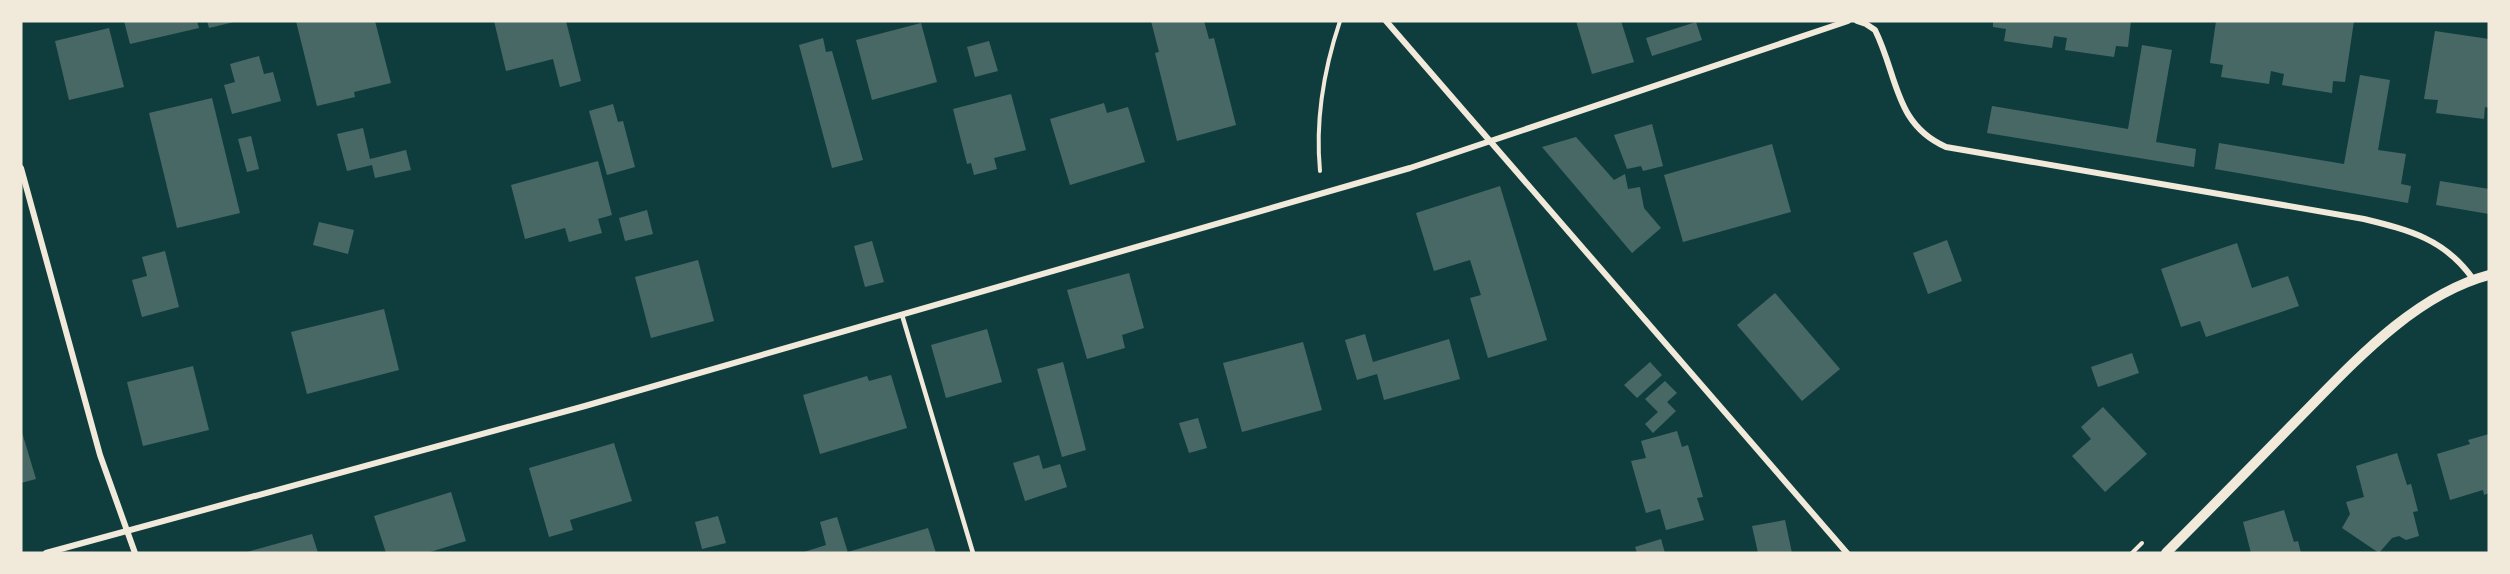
<svg xmlns="http://www.w3.org/2000/svg" width="2510" height="574" viewBox="0 0 2510 574" font-family="Barlow,sans-serif">
	<rect width="100%" height="100%" fill="#0f3d3e"/>
	<g fill="#486865">
		<path d="M124 21H197L199 28 130 44Z"/>
		<path d="M207 21H234V22L209 28Z"/>
		<path d="M296 21H375L391 83 354 92 355 97 317 106Z"/>
		<path d="M494 21H566L581 81 560 87 553 59 506 71Z"/>
		<path d="M1151 21H1204L1209 39 1214 38 1236 125 1177 141 1155 53 1159 52Z"/>
		<path d="M1576 21H1621L1634 62 1592 74Z"/>
		<path d="M1993 21H2131L2128 47 2116 46 2114 57 2065 50 2067 38 2054 36 2052 48 2004 41 2006 29 1993 27Z"/>
		<path d="M2216 21H2354L2345 82 2333 81 2332 93 2282 85 2284 74 2271 71 2269 84 2221 77 2223 65 2210 63Z"/>
		<path d="M1696 22 1702 40 1652 56 1646 38Z"/>
		<path d="M921 23 937 82 872 100 856 40Z"/>
		<path d="M109 28 124 87 69 100 55 41Z"/>
		<path d="M2435 31 2489 39V108L2485 107 2484 119 2436 113 2438 100 2424 99Z"/>
		<path d="M823 38 826 52 832 51 863 160 832 168 799 45Z"/>
		<path d="M989 41 998 71 975 77 967 47Z"/>
		<path d="M2142 45 2172 50 2156 142 2196 149 2194 167 1987 133 1992 106 2128 129Z"/>
		<path d="M259 56 264 74 273 72 281 101 232 114 224 85 235 82 230 64Z"/>
		<path d="M2360 75 2390 80 2378 150 2406 154 2401 184 2411 186 2408 203 2215 169 2219 143 2344 164Z"/>
		<path d="M1011 94 1026 150 994 158 997 169 974 175 971 163 967 164 953 109Z"/>
		<path d="M212 98 240 213 177 228 149 113Z"/>
		<path d="M1104 103 1107 113 1128 107 1145 162 1070 185 1050 119Z"/>
		<path d="M613 104 618 122 623 121 635 167 607 175 589 111Z"/>
		<path d="M1652 124 1663 166 1643 171 1641 166 1627 169 1614 135Z"/>
		<path d="M363 128 370 159 406 150 411 170 375 178 372 165 347 171 337 134Z"/>
		<path d="M251 136 259 169 247 172 238 139Z"/>
		<path d="M1576 137 1614 180 1625 174 1628 189 1640 187 1644 208 1661 228 1632 253 1542 147Z"/>
		<path d="M1772 144 1791 212 1683 242 1664 175Z"/>
		<path d="M598 161 612 215 598 219 602 233 569 242 565 228 525 239 511 185Z"/>
		<path d="M2440 181 2489 189V214L2436 205Z"/>
		<path d="M1500 186 1547 340 1488 358 1470 298 1481 295 1470 260 1434 271 1416 213Z"/>
		<path d="M647 210 653 234 625 241 619 218Z"/>
		<path d="M319 222 354 230 348 254 313 245Z"/>
		<path d="M1947 240 1962 281 1928 294 1913 253Z"/>
		<path d="M872 241 884 282 865 287 854 246Z"/>
		<path d="M2237 243 2252 288 2288 276 2299 306 2206 337 2200 321 2181 327 2161 269Z"/>
		<path d="M165 251 179 307 142 317 132 280 147 276 142 257Z"/>
		<path d="M698 260 714 321 651 338 635 277Z"/>
		<path d="M1129 273 1144 328 1122 335 1125 348 1087 359 1067 290Z"/>
		<path d="M1775 293 1840 369 1802 401 1737 325Z"/>
		<path d="M384 309 399 370 307 394 291 332Z"/>
		<path d="M987 329 1002 382 946 398 931 345Z"/>
		<path d="M1365 334 1373 362 1449 339 1460 379 1384 400 1377 374 1357 380 1345 340Z"/>
		<path d="M1303 342 1322 410 1242 432 1223 363Z"/>
		<path d="M2132 353 2139 373 2098 387 2091 367Z"/>
		<path d="M1063 362 1086 450 1062 457 1037 369Z"/>
		<path d="M1650 362 1662 375 1637 398 1624 385Z"/>
		<path d="M193 366 209 430 143 446 127 382Z"/>
		<path d="M891 375 907 428 820 454 803 395 867 376 869 381Z"/>
		<path d="M1665 381 1677 393 1667 402 1676 411 1653 433 1645 424 1658 412 1645 399Z"/>
		<path d="M2103 407 2147 454 2105 492 2072 456 2091 439 2081 427Z"/>
		<path d="M1198 418 1207 448 1189 453 1179 423Z"/>
		<path d="M21 429 36 479 21 483Z"/>
		<path d="M1677 431 1682 447 1688 445 1703 497 1697 498 1704 520 1666 530 1660 509 1646 513 1631 461 1646 458 1641 441Z"/>
		<path d="M2489 434V493L2484 495 2483 490 2450 500 2437 454 2470 444 2468 440Z"/>
		<path d="M614 443 632 501 570 520 573 530 549 537 529 468Z"/>
		<path d="M2397 453 2407 485 2411 484 2418 511 2413 512 2419 536 2406 540 2399 536 2392 538 2379 553 2342 528 2350 514 2346 502 2364 497 2356 466Z"/>
		<path d="M1039 455 1043 469 1060 464 1067 487 1025 501 1013 463Z"/>
		<path d="M451 492 466 541 427 553H386L374 516Z"/>
		<path d="M2284 510 2294 542 2298 541 2301 553H2251L2243 522Z"/>
		<path d="M718 516 726 543 702 549 695 522Z"/>
		<path d="M837 517 848 553H801L826 545 820 522Z"/>
		<path d="M1785 520 1792 553H1758L1752 526Z"/>
		<path d="M928 528 936 553H848V552Z"/>
		<path d="M312 534 318 553H247V552Z"/>
		<path d="M1661 539 1665 553H1637L1635 547Z"/>
	</g>
	<g fill="none" stroke-linecap="round" stroke-linejoin="round">
		<g stroke="#f1e9da" stroke-width="4">
			<path d="M1320 171C1315 119 1324 69 1340 21"/>
			<path d="M2132 553 2142 543"/>
		</g>
		<path stroke="#f1e9da" stroke-width="4.5" d="M902 315 973 553"/>
		<g stroke="#f1e9da" stroke-width="6">
			<path d="M1386 21 1847 553"/>
			<path d="M1857 21 1866 24 1875 30C1898 76 1894 124 1946 147L2364 219C2409 230 2445 239 2473 279"/>
			<path d="M21 168 100 455 135 553"/>
			<path d="M46 553 585 406 1410 168 1848 21"/>
		</g>
		<path stroke="#f1e9da" stroke-width="10" d="M2166 553C2208 511 2250 468 2291 426 2347 370 2410 296 2489 275"/>
	</g>
	<rect width="2510" height="574" fill="none" stroke="#f1e9da" stroke-width="45"/>
</svg>
